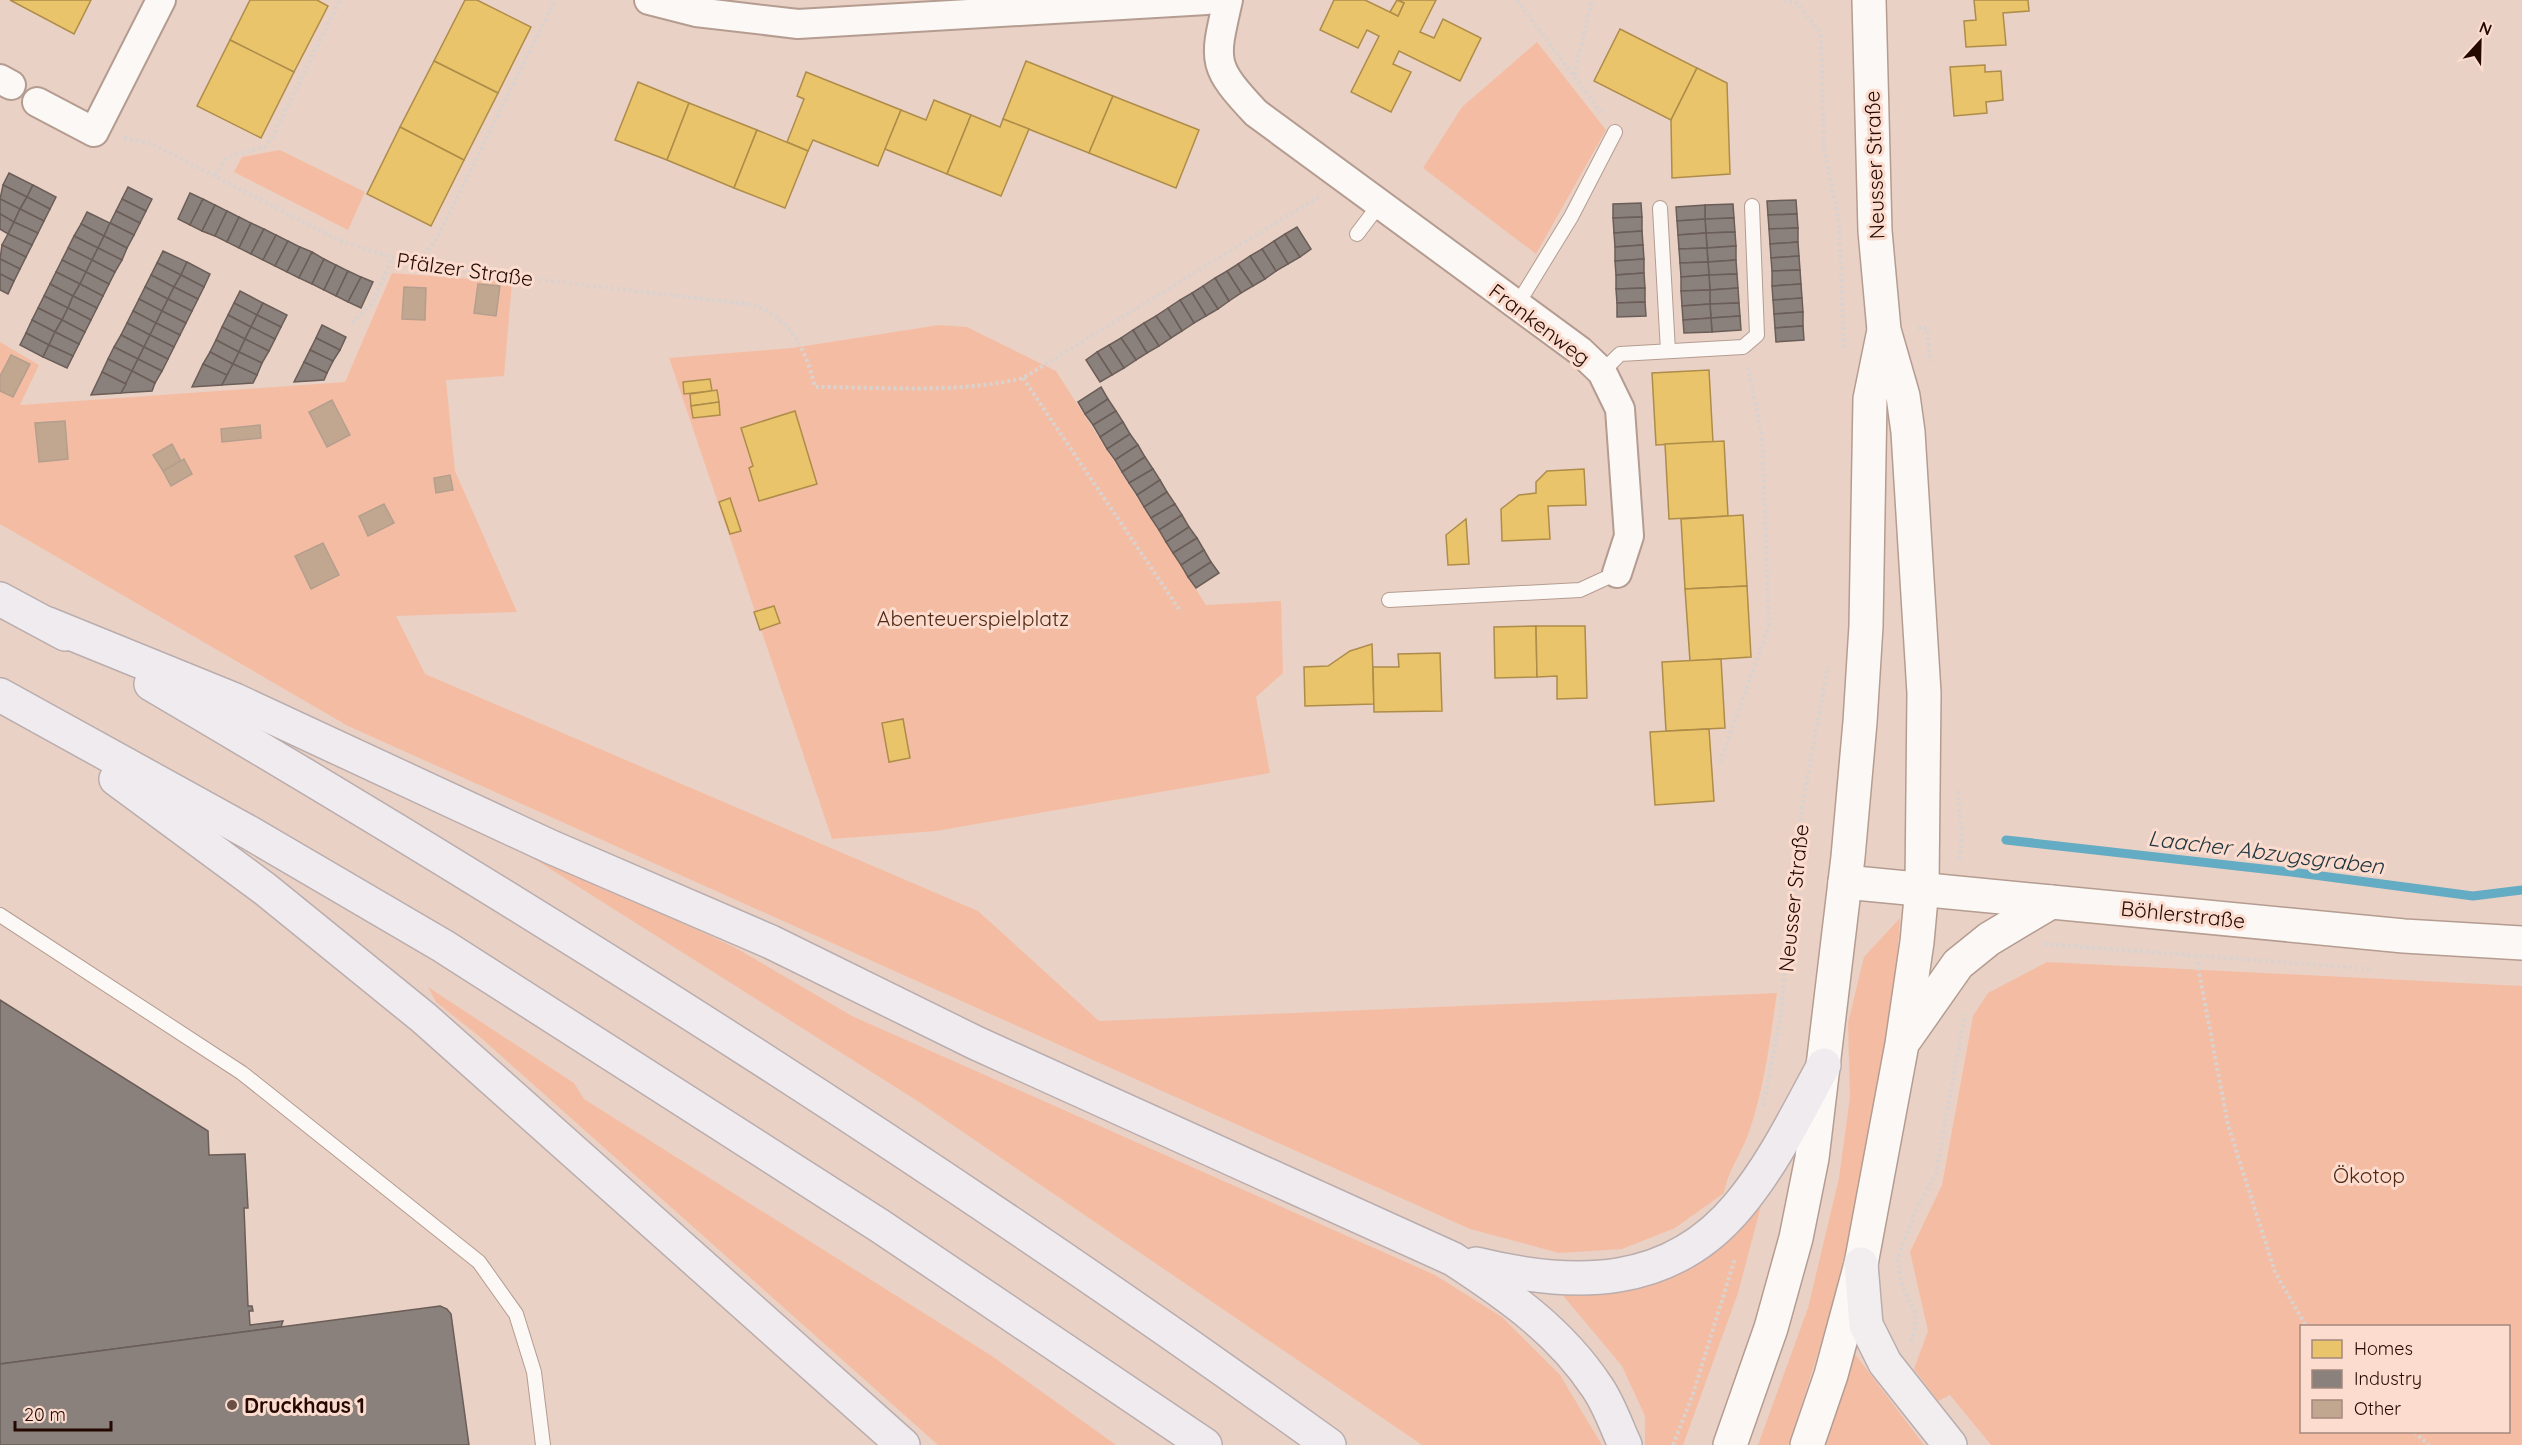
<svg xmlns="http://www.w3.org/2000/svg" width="2522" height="1445" viewBox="0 0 2522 1445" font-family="Quicksand,sans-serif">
	<rect width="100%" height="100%" fill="#ead1c5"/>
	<g fill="#f4bda3" fill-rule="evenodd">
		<path d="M1537 42 1606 130 1536 254 1423 168 1462 107Z"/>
		<path d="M280 150 365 192 348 230 234 172 242 157Z"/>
		<path d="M392 273 512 282 504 376 446 380 455 471 517 612 396 616 425 674 978 911 1099 1021 1777 993C1770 1039 1765 1085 1750 1129 1743 1152 1728 1169 1724 1193L1675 1228 1622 1249 1559 1253 1470 1229 348 726 0 524V342L39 365 20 405 345 382Z"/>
		<path d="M939 325 967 327 1056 371 1206 605 1281 601 1283 673 1256 697 1270 773 936 831 832 839 669 358 792 348Z"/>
		<path d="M503 839 734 947 852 1016 1435 1275 1502 1317 1560 1375 1602 1445H1422L919 1102Z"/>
		<path d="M1900 918C1897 954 1897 991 1891 1026 1871 1169 1835 1309 1788 1445H1758L1808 1308 1839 1178 1850 1097 1848 1023 1864 957Z"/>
		<path d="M2047 962 2522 986V1445H1991L1950 1395 1938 1401 1914 1369 1928 1331 1910 1252 1942 1185 1973 1016 1988 993ZM2302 1326H2508V1432H2302Z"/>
		<path d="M428 987 574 1083 584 1099 992 1356 1116 1445H938L480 1037 436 1002Z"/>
		<path d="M1761 1206 1738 1293 1683 1445H1645V1416L1622 1366 1560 1292C1576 1293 1596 1296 1611 1293 1671 1281 1720 1249 1761 1206Z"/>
		<path d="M1855 1354 1924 1445H1826Z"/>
	</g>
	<g fill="#e9c46a" stroke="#ae8c4a" stroke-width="1.5">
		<path d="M10 0H91L74 34Z"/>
		<path d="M250 0H317L328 6 294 72 230 40Z"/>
		<path d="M465 0H477L531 27 498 93 434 61Z"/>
		<path d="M1334 0H1365L1398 16 1404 3 1398 0H1436L1420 32 1434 38 1443 19 1481 38 1460 81 1399 51 1393 64 1411 72 1391 112 1351 92 1379 36 1367 30 1358 48 1320 30Z"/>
		<path d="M1397 0 1404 3 1398 16 1390 12Z"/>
		<path d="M1974 0H2028L2029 11 2003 13 2006 45 1966 47 1964 21 1976 20Z"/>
		<path d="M1620 29 1697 68 1671 120 1594 81Z"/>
		<path d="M230 40 294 72 261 138 197 106Z"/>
		<path d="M434 61 498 93 464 160 400 127Z"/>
		<path d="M1026 61 1113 96 1089 153 1003 119Z"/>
		<path d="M1985 65V72L2001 71 2003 100 1986 102 1987 113 1954 116 1950 67Z"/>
		<path d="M1697 68 1727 83 1730 174 1672 178 1671 120Z"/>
		<path d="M806 72 901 110 878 166 813 140 808 151 787 142 804 99 797 96Z"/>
		<path d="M638 82 689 103 667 160 615 140Z"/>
		<path d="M1113 96 1199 130 1176 188 1089 153Z"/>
		<path d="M934 100 971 115 947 174 885 149 901 110 926 120Z"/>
		<path d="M689 103 757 130 734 188 667 160Z"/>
		<path d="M971 115 1000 127 1003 119 1029 129 1001 196 947 174Z"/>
		<path d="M400 127 464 160 431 226 367 194Z"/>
		<path d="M757 130 808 151 785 208 734 188Z"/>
		<path d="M1709 370 1713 442 1656 445 1652 373Z"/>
		<path d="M710 379 712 391 684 394 683 382Z"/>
		<path d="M717 390 719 402 691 406 690 394Z"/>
		<path d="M719 402 720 415 693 418 691 406Z"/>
		<path d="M795 411 817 484 759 501 749 468 753 466 741 428Z"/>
		<path d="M1724 441 1728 516 1669 519 1665 444Z"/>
		<path d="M1584 469 1586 505 1548 506 1550 539 1502 541 1501 509 1519 495 1536 493V482L1547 471Z"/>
		<path d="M730 498 741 531 730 534 719 502Z"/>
		<path d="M1743 515 1747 586 1685 589 1681 519Z"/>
		<path d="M1466 519 1469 564 1448 565 1446 535Z"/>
		<path d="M1747 586 1751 657 1690 661 1685 589Z"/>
		<path d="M774 606 780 623 760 630 754 612Z"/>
		<path d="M1536 626 1537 677 1495 678 1494 627Z"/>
		<path d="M1536 626H1585L1587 698 1557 699V676L1537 677Z"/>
		<path d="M1372 644 1374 704 1305 706 1304 667 1328 666 1350 651Z"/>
		<path d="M1440 653 1442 711 1374 712 1373 667H1399L1398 654Z"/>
		<path d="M1721 659 1725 728 1666 731 1662 662Z"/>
		<path d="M903 719 910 758 889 762 882 723Z"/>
		<path d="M1709 729 1714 801 1655 805 1650 732Z"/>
	</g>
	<g fill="#8a817c" stroke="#6b5d57" stroke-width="1.5">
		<path d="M9 173 33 185 27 197 3 185Z"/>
		<path d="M3 185 27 197 20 209 0 199Z"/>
		<path d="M33 185 56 197 50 209 27 197Z"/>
		<path d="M128 187 152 199 146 211 122 199Z"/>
		<path d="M190 193 203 199 190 225 178 219Z"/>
		<path d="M27 197 50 209 44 221 20 209Z"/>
		<path d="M0 199 20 209 14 222 0 214Z"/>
		<path d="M122 199 146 211 140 223 116 211Z"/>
		<path d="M203 199 215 205 202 231 190 225Z"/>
		<path d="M1796 200 1797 214 1768 215 1767 201Z"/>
		<path d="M1641 203 1642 217 1613 218V204Z"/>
		<path d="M1733 204 1734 218 1705 219V205Z"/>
		<path d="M215 205 227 211 215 236 202 231Z"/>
		<path d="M1705 205V219L1677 221 1676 207Z"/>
		<path d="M20 209 44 221 38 233 14 222Z"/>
		<path d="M116 211 140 223 134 235 110 223Z"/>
		<path d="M227 211 239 217 227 242 215 236Z"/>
		<path d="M87 212 110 223 104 236 81 224Z"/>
		<path d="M0 214 14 222 8 234 0 229Z"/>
		<path d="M1797 214 1798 228 1769 229 1768 215Z"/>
		<path d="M239 217 251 223 239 248 227 242Z"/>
		<path d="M1642 217V231L1614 233 1613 218Z"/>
		<path d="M1734 218 1735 232 1706 233 1705 219Z"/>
		<path d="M1705 219 1706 233 1678 235 1677 221Z"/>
		<path d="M14 222 38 233 32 245 8 234Z"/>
		<path d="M110 223 134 235 127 248 104 236Z"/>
		<path d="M251 223 264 229 251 254 239 248Z"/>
		<path d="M81 224 104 236 98 248 74 236Z"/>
		<path d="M1297 227 1311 249 1300 257 1285 234Z"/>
		<path d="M1798 228V242L1770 244 1769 229Z"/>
		<path d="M264 229 276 235 263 260 251 254Z"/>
		<path d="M1642 231 1643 245 1615 247 1614 233Z"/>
		<path d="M1735 232 1736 246 1707 248 1706 233Z"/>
		<path d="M1706 233 1707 248 1679 249 1678 235Z"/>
		<path d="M8 234 32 245 26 257 2 245Z"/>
		<path d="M1285 234 1300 257 1288 264 1274 241Z"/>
		<path d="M276 235 288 241 275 266 263 260Z"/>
		<path d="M74 236 98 248 92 260 68 248Z"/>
		<path d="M104 236 127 248 122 260 98 248Z"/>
		<path d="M288 241 300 247 287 272 275 266Z"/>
		<path d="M1274 241 1288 264 1276 271 1262 249Z"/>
		<path d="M1798 242 1799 256 1771 258 1770 244Z"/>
		<path d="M2 245 26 257 20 269 0 259Z"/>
		<path d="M1643 245 1644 259 1615 261V247Z"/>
		<path d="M1736 246V260L1708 262 1707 248Z"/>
		<path d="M300 247 312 252 299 278 287 272Z"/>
		<path d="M68 248 92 260 86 272 62 260Z"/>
		<path d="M98 248 122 260 115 272 92 260Z"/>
		<path d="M1707 248 1708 262 1680 263 1679 249Z"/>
		<path d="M1262 249 1276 271 1265 279 1250 256Z"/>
		<path d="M163 251 187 262 181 275 157 263Z"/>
		<path d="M312 252 324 259 312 284 299 278Z"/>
		<path d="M1250 256 1265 279 1253 286 1238 264Z"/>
		<path d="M1799 256 1800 270 1772 271 1771 258Z"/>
		<path d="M0 259 20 269 14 281 0 274Z"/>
		<path d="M324 259 336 265 324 290 312 284Z"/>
		<path d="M1644 259V273L1616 275 1615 261Z"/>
		<path d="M62 260 86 272 80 284 56 272Z"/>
		<path d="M92 260 115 272 109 284 86 272Z"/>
		<path d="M1736 260 1737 274 1709 275 1708 262Z"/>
		<path d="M187 262 210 274 204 287 181 275Z"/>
		<path d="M1708 262 1709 275 1681 277 1680 263Z"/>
		<path d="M157 263 181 275 174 287 151 275Z"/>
		<path d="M1238 264 1253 286 1241 293 1227 271Z"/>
		<path d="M336 265 348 271 336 296 324 290Z"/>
		<path d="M1800 270 1801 284 1772 286V271Z"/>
		<path d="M348 271 361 277 348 302 336 296Z"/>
		<path d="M1227 271 1241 293 1229 301 1215 278Z"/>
		<path d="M56 272 80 284 73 296 50 284Z"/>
		<path d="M86 272 109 284 103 296 80 284Z"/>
		<path d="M1644 273 1645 288 1616 289V275Z"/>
		<path d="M0 274 14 281 8 294 0 290Z"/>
		<path d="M1737 274 1738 288 1710 290 1709 275Z"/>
		<path d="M151 275 174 287 168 299 145 287Z"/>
		<path d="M181 275 204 287 198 299 174 287Z"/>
		<path d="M1709 275 1710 290 1681 291V277Z"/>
		<path d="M361 277 373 282 361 308 348 302Z"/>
		<path d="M1215 278 1229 301 1218 309 1203 286Z"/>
		<path d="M50 284 73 296 68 308 44 296Z"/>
		<path d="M80 284 103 296 97 308 73 296Z"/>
		<path d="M1801 284 1802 298 1773 300 1772 286Z"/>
		<path d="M1203 286 1218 309 1206 316 1192 293Z"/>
		<path d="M145 287 168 299 162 311 139 299Z"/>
		<path d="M174 287 198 299 192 311 168 299Z"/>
		<path d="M1645 288V302L1617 303 1616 289Z"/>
		<path d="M1738 288 1739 303 1710 304V290Z"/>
		<path d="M1710 290V304L1682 306 1681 291Z"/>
		<path d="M240 291 263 303 257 315 234 303Z"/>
		<path d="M1192 293 1206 316 1194 323 1180 300Z"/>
		<path d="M44 296 68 308 62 320 38 308Z"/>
		<path d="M73 296 97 308 91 320 68 308Z"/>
		<path d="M1802 298 1803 312 1774 314 1773 300Z"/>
		<path d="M139 299 162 311 156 323 133 311Z"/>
		<path d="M168 299 192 311 186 323 162 311Z"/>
		<path d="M1180 300 1194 323 1182 331 1168 308Z"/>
		<path d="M1645 302 1646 316 1617 317V303Z"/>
		<path d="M234 303 257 315 251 327 228 315Z"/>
		<path d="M263 303 287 315 281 327 257 315Z"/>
		<path d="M1739 303 1740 316 1711 318 1710 304Z"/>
		<path d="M1710 304 1711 318 1683 320 1682 306Z"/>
		<path d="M38 308 62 320 55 332 32 320Z"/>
		<path d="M68 308 91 320 85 332 62 320Z"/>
		<path d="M1168 308 1182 331 1171 338 1156 316Z"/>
		<path d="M133 311 156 323 150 335 127 323Z"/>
		<path d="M162 311 186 323 180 335 156 323Z"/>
		<path d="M1803 312V326L1775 328 1774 314Z"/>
		<path d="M228 315 251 327 245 339 222 327Z"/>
		<path d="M257 315 281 327 275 339 251 327Z"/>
		<path d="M1156 316 1171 338 1159 346 1144 323Z"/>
		<path d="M1740 316 1741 330 1712 332 1711 318Z"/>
		<path d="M1711 318 1712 332 1684 333 1683 320Z"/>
		<path d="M32 320 55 332 49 345 26 333Z"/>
		<path d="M62 320 85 332 79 344 55 332Z"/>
		<path d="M127 323 150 335 144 347 121 335Z"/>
		<path d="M156 323 180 335 174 347 150 335Z"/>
		<path d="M1144 323 1159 346 1147 353 1133 330Z"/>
		<path d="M322 325 346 337 340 350 316 338Z"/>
		<path d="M1803 326 1804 340 1776 342 1775 328Z"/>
		<path d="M222 327 245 339 239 352 216 340Z"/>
		<path d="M251 327 275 339 269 351 245 339Z"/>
		<path d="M1133 330 1147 353 1136 360 1121 338Z"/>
		<path d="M55 332 79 344 73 356 49 345Z"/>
		<path d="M26 333 49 345 43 357 20 345Z"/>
		<path d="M121 335 144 347 138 359 114 347Z"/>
		<path d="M150 335 174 347 168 359 144 347Z"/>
		<path d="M316 338 340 350 333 361 310 350Z"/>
		<path d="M1121 338 1136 360 1124 368 1109 345Z"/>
		<path d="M245 339 269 351 262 363 239 352Z"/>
		<path d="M216 340 239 352 233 364 210 352Z"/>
		<path d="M49 345 73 356 67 368 43 357Z"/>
		<path d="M1109 345 1124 368 1112 375 1097 352Z"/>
		<path d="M114 347 138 359 132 371 108 359Z"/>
		<path d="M144 347 168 359 162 371 138 359Z"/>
		<path d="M310 350 333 361 327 373 304 362Z"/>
		<path d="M210 352 233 364 227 375 203 364Z"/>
		<path d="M239 352 262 363 257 375 233 364Z"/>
		<path d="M1097 352 1112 375 1100 382 1086 360Z"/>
		<path d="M108 359 132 371 126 384 102 372Z"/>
		<path d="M138 359 162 371 155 383 132 371Z"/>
		<path d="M304 362 327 373 324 380 294 382Z"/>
		<path d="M203 364 227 375 222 385 192 387Z"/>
		<path d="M233 364 257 375 253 383 222 385Z"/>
		<path d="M132 371 155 383 152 391 121 393Z"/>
		<path d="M102 372 126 384 121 393 91 395Z"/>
		<path d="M1101 387 1108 399 1085 414 1078 402Z"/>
		<path d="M1108 399 1116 411 1093 425 1085 414Z"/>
		<path d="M1116 411 1123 422 1100 437 1093 425Z"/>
		<path d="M1123 422 1130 434 1107 449 1100 437Z"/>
		<path d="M1130 434 1138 445 1115 460 1107 449Z"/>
		<path d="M1138 445 1145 457 1122 472 1115 460Z"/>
		<path d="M1145 457 1153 469 1129 483 1122 472Z"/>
		<path d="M1153 469 1160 480 1137 495 1129 483Z"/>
		<path d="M1160 480 1167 492 1144 507 1137 495Z"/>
		<path d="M1167 492 1175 504 1151 518 1144 507Z"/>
		<path d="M1175 504 1182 515 1159 530 1151 518Z"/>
		<path d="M1182 515 1189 527 1166 542 1159 530Z"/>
		<path d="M1189 527 1197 538 1173 553 1166 542Z"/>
		<path d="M1197 538 1204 550 1181 565 1173 553Z"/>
		<path d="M1204 550 1211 562 1188 577 1181 565Z"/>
		<path d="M1211 562 1219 573 1196 588 1188 577Z"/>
		<path d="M0 1000 208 1131 209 1155 245 1154 248 1208H244L248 1306H252L253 1311H249L250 1325 283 1321 281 1327 0 1364Z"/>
		<path d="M440 1306 447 1309 451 1314 469 1445H0V1364Z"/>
	</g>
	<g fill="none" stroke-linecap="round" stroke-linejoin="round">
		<path stroke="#64acc3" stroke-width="9" d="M2006 840 2291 872 2473 896 2522 890"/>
	</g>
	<g fill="#c1a78f" stroke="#b49e8d" stroke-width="1.5">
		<path d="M478 284 500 286 496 316 474 313Z"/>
		<path d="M404 287 426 288 425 320 402 319Z"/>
		<path d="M11 355 30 364 13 397 0 391V376Z"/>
		<path d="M332 400 350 435 327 447 309 412Z"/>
		<path d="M65 421 68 459 39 462 35 423Z"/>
		<path d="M260 425 261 438 222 442 221 429Z"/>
		<path d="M172 444 181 461 163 471 153 455Z"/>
		<path d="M184 459 192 474 171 486 163 471Z"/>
		<path d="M450 475 453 490 436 493 434 478Z"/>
		<path d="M384 504 394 523 368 536 359 516Z"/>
		<path d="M323 543 339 575 311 589 295 556Z"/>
	</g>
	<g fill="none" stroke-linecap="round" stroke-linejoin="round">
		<g stroke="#b49c90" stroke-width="16">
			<g id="service">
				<path d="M1660 208 1668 351"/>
				<path d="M1357 234 1379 205"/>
				<path d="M1517 305 1571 217 1615 132"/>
				<path d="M1602 372 1620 354 1743 347 1757 335 1752 206"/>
				<path d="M1389 600 1580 590 1617 573"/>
				<path d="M0 915 242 1073 479 1262 516 1314 534 1372 543 1445"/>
			</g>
		</g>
		<g stroke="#b49c90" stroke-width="32">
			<g id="minor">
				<path d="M649 0 696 12 798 24 1207 0"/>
				<path d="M1228 0C1214 62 1211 65 1256 113L1580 351 1602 372 1620 409 1629 536 1617 573"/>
				<path d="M0 79 11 85"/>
				<path d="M37 102 94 132 161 0"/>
			</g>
		</g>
		<g stroke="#b49c90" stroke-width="36">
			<path id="tertiary" d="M1845 882 2404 936 2522 943"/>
		</g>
		<g stroke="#b49c90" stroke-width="36">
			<g id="secondary">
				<path d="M1906 1038 1958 964 1989 939 2051 902"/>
				<path d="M1730 1445 1771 1328 1796 1238 1812 1158 1848 857 1860 722 1866 626 1870 399 1883 335"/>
				<path d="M1807 1445 1831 1375 1861 1264 1902 1044 1917 942 1922 887 1924 693 1908 432 1903 396 1884 330 1875 231 1869 0"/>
			</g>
		</g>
		<g stroke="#baadad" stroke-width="36">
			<path id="trunk" d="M1861 1264 1866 1325 1885 1363 1950 1445"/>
		</g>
		<g stroke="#baadad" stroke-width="36">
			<g id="motorway">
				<path d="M0 599 65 634"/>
				<path d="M48 624 235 700 551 847 771 942 976 1043 1453 1259C1508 1295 1560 1331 1597 1387 1609 1404 1616 1426 1625 1445"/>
				<path d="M151 684C555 921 949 1171 1329 1445"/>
				<path d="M0 695 250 833 443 946 880 1226 1205 1445"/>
				<path d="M116 779 265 889 424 1018 903 1445"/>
				<path d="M1476 1264C1574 1288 1670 1289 1739 1205 1774 1163 1798 1112 1824 1065"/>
			</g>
		</g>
		<g stroke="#dad2ce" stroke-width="4" stroke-dasharray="3 3" stroke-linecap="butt">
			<path d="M1517 0 1602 114"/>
			<path d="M1783 0 1797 3 1821 34 1824 149 1839 221 1844 351"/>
			<path d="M1574 75 1592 0"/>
			<path d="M124 138 152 144 340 241 416 265 755 305C792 320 806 350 815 387 884 387 956 394 1023 378L1320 196"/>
			<path d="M215 175 227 157 265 147 271 139 340 0"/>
			<path d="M417 265 438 236 555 0"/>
			<path d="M352 323 372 303 392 259"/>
			<path d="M1918 328H1927L1930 362"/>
			<path d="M1023 378 1181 612"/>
			<path d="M1720 762 1769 626 1762 436 1748 368"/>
			<path d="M1958 791 1962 837 1959 862"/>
			<path d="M2044 944 2372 969"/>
			<path d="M2196 956 2228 1125 2275 1272 2306 1326"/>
			<path d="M1763 1106 1780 1020 1802 807 1828 666"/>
			<path d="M1911 1342 1915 1331V1313L1902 1286 1897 1260 1916 1210 1936 1173 1965 1014"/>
			<path d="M2414 1432 2429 1445"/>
			<path d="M1673 1445 1693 1394 1735 1258"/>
		</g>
		<use href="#service" stroke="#fcf8f6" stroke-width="14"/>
		<use href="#minor" stroke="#fcf8f6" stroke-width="28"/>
		<use href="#tertiary" stroke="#fcf8f6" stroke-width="33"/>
		<use href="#secondary" stroke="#fcf8f6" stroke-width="33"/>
		<use href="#trunk" stroke="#f2eef0" stroke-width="33"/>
		<use href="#motorway" stroke="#efebef" stroke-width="33"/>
	</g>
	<circle fill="#694f46" stroke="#fbdcce" stroke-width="2" cx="232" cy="1405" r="6"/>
	<g text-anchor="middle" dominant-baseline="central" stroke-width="6" stroke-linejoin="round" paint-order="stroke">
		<g font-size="21" fill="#240901" stroke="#fbdcce">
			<text transform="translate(1874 165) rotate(-92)">Neusser Straße</text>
			<text transform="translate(465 269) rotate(8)">Pfälzer Straße</text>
			<text transform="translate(1540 324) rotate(37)">Frankenweg</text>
			<text transform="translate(1793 898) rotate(-84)">Neusser Straße</text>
			<text transform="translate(2183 914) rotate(6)">Böhlerstraße</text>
		</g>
		<g font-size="21" fill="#502813" stroke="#fbdcce">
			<text x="973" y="618">Abenteuerspielplatz</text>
			<text x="2369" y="1175">Ökotop</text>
		</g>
		<g font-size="21" font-weight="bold" fill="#240901" stroke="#fbdcce" text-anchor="start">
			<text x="244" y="1405">Druckhaus 1</text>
		</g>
		<g font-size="22" font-style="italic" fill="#1d353e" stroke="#fbdcce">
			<text transform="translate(2266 852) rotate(7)">Laacher Abzugsgraben</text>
		</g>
	</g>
	<rect x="2300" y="1325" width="210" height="108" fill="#fbdcce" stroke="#a5887c" stroke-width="1.5"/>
	<rect x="2312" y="1340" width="30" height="18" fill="#e9c46a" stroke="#a5887c" stroke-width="1.5"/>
	<text x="2354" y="1355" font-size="18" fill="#240901">Homes</text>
	<rect x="2312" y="1370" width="30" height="18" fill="#8a817c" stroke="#a5887c" stroke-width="1.5"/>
	<text x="2354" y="1385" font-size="18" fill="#240901">Industry</text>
	<rect x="2312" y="1400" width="30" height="18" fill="#c1a78f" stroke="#a5887c" stroke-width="1.5"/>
	<text x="2354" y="1415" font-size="18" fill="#240901">Other</text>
	<g transform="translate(2480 42) rotate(22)" stroke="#fbdcce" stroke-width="4.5" paint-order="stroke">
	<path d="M0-4.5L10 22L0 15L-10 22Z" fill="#240901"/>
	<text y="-9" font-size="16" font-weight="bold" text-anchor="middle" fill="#240901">N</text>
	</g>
	<path d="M15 1421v9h96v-9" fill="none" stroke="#240901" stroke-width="3"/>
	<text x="24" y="1421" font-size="18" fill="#240901" stroke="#fbdcce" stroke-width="4.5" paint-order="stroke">20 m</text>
</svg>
